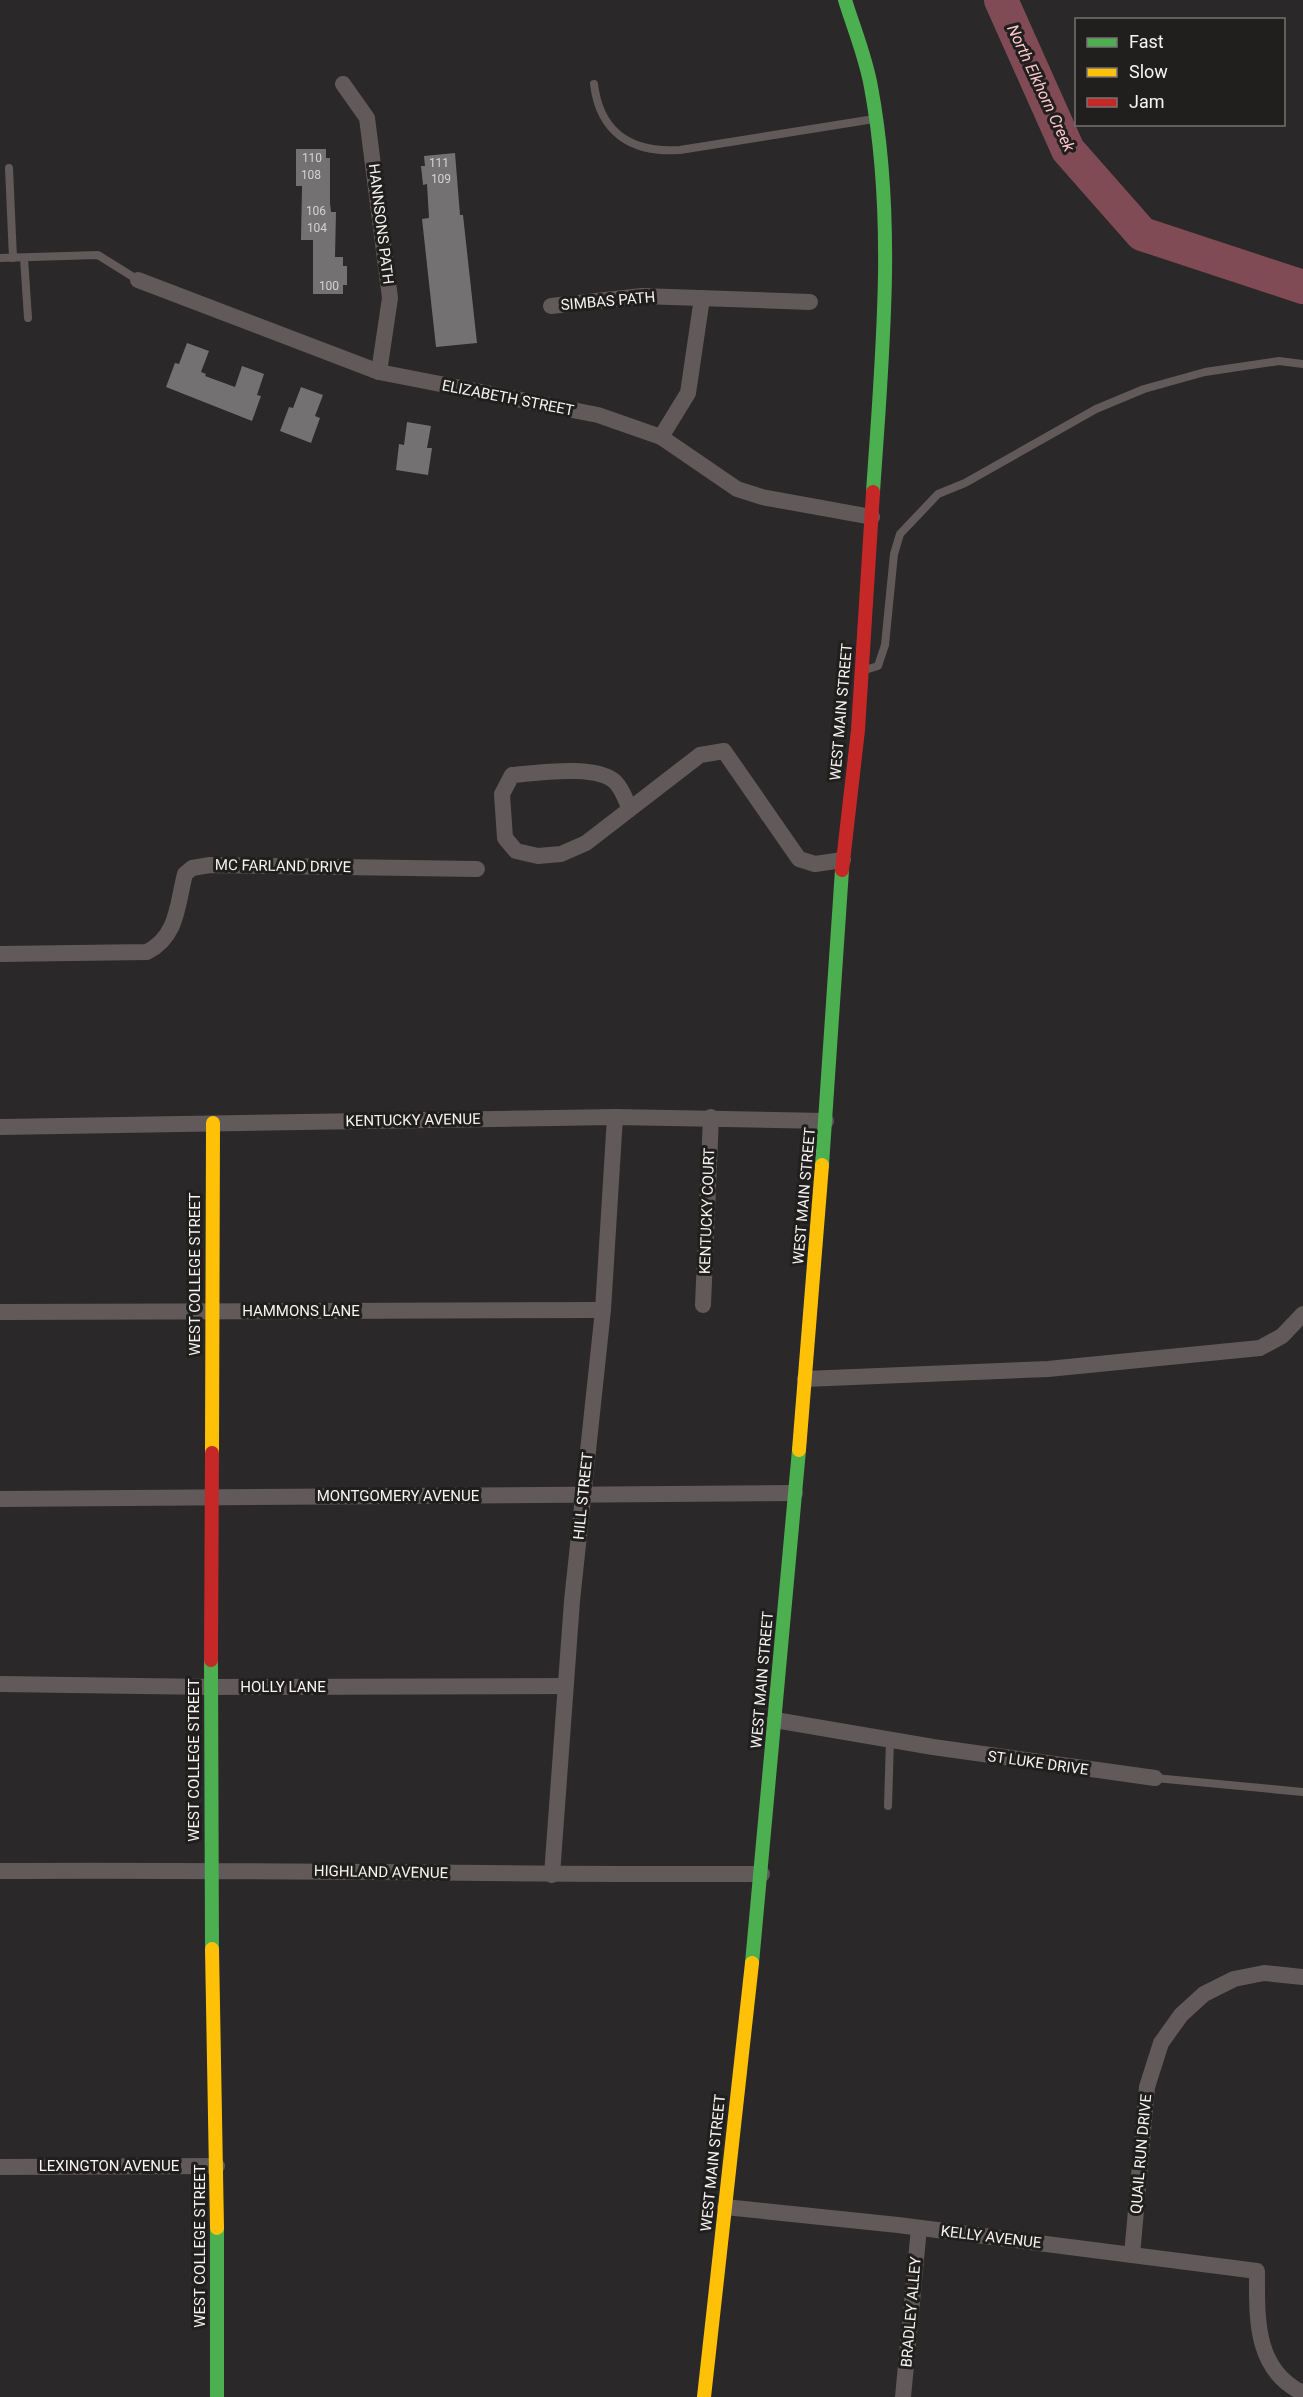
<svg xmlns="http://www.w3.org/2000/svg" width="1303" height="2397" viewBox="0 0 1303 2397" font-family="Roboto,sans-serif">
	<rect width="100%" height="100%" fill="#2a2829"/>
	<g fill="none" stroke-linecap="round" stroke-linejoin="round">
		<path stroke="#804b54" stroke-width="34" d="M1001 0 1068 150 1142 234 1303 287"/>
	</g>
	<g fill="#737172">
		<path d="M296 149H326V158H330V203L331 212H336L335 257H343V266H347V285H343V294H313V240H301L302 186H296Z"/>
		<path d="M455 153 460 215H463L477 343 436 347 422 219 429 218 427 184 423 185 421 166H425L424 156Z"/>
		<path d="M187 343 209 351 201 372 206 374 205 376 235 387 242 366 264 374 257 395 261 396 252 421 166 387 175 363 179 364Z"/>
		<path d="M301 387 323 395 315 416 320 418 311 443 280 431 289 407 293 408Z"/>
		<path d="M407 422 431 426 427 448H432L428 475 396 470 399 444 404 445Z"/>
	</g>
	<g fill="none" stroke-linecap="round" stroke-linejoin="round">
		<g stroke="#61595a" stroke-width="8">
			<path d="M594 84C600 134 633 153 680 150L874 119"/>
			<path d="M9 168 13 258"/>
			<path d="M0 258 98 255 138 280"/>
			<path d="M24 258 28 318"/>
			<path d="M865 670 878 666 885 645 894 554 900 534 938 494 965 483 1096 409 1144 389 1205 372 1279 361 1303 364"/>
			<path d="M1155 1778 1303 1792"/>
			<path d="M888 1806 890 1740"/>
		</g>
		<g stroke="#61595a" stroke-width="16">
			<path d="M343 84 367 118 390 298 379 372"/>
			<path d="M138 280 379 372 598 415 661 437 737 489 762 497 872 517"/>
			<path d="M551 306 642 296 810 302"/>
			<path d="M661 437 688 393 702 298"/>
			<path d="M630 809C626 801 623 791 617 784 601 763 536 773 512 775L502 794 505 838 516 851 538 856 561 854 586 843 700 755 724 751 799 859 815 864 843 860"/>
			<path d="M0 954 147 952C178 936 177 905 185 874L192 868 210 865 477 869"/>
			<path d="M0 1127 615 1117 826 1121"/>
			<path d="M703 1305 711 1117"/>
			<path d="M0 1312 603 1310"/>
			<path d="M805 1379 1048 1369 1260 1348 1282 1336 1303 1314"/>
			<path d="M0 1499 795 1493"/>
			<path d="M0 1684 211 1687 565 1686"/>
			<path d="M775 1720 933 1747 1155 1778"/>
			<path d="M0 1871C254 1869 508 1875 762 1874"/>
			<path d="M552 1875 572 1601 603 1310 615 1117"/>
			<path d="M0 2167 217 2166"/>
			<path d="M725 2207 898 2225 1257 2271C1257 2317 1254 2370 1303 2393"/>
			<path d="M1132 2255 1147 2087 1161 2043 1181 2015 1204 1994 1234 1979 1264 1973 1303 1977"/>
			<path d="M903 2397 919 2228"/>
		</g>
		<g stroke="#4caf50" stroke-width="14">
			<path d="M845 0C854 29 866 58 871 87 896 221 882 357 873 492"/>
			<path d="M822 1165 842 870"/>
			<path d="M211 1660 212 1949"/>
			<path d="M752 1963 799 1450"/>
			<path d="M217 2228V2397"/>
		</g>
		<g stroke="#ffc107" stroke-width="14">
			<path d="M799 1450 822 1165"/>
			<path d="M212 1453 213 1123"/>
			<path d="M212 1949 217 2228"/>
			<path d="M704 2397 752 1963"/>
		</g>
		<g stroke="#c62828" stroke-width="14">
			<path d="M842 870 858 730 873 492"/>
			<path d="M211 1660 212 1453"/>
		</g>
	</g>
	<g text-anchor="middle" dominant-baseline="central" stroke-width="6" stroke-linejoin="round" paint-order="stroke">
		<g font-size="12" fill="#d5d2d3">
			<text x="312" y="158">110</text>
			<text x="439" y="163">111</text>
			<text x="311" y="175">108</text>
			<text x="441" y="179">109</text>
			<text x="316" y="211">106</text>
			<text x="317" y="228">104</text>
			<text x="329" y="286">100</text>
		</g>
		<g font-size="15" fill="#f6f3f3" stroke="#211e1e">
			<text transform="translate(381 224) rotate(83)">HANNSONS PATH</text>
			<text transform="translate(608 301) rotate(-5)">SIMBAS PATH</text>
			<text transform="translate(508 398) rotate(11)">ELIZABETH STREET</text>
			<text transform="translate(841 712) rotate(-85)">WEST MAIN STREET</text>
			<text transform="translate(283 866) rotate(1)">MC FARLAND DRIVE</text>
			<text transform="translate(413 1120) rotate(-1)">KENTUCKY AVENUE</text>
			<text transform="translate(804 1196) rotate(-85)">WEST MAIN STREET</text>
			<text transform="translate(707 1211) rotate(-88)">KENTUCKY COURT</text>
			<text transform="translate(195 1274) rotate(-90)">WEST COLLEGE STREET</text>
			<text x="301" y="1311">HAMMONS LANE</text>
			<text x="398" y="1496">MONTGOMERY AVENUE</text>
			<text transform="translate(583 1496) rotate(-84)">HILL STREET</text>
			<text transform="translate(762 1680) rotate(-85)">WEST MAIN STREET</text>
			<text x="283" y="1687">HOLLY LANE</text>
			<text transform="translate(194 1760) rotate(-90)">WEST COLLEGE STREET</text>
			<text transform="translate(1038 1763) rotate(8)">ST LUKE DRIVE</text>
			<text transform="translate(381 1872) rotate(1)">HIGHLAND AVENUE</text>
			<text transform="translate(1141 2154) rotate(-85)">QUAIL RUN DRIVE</text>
			<text transform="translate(713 2163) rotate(-84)">WEST MAIN STREET</text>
			<text x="109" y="2166">LEXINGTON AVENUE</text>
			<text transform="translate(991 2237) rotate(7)">KELLY AVENUE</text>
			<text transform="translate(200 2246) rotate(-90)">WEST COLLEGE STREET</text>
			<text transform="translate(911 2312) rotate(-85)">BRADLEY ALLEY</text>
		</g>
		<g font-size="16" font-style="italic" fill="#ffc7ce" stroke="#211e1e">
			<text transform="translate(1041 88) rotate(65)">North Elkhorn Creek</text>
		</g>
	</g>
	<rect x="1075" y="18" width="210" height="108" fill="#211e1e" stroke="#767373" stroke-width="1.5"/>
	<rect x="1087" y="38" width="30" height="9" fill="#4caf50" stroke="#767373" stroke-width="1.5"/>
	<text x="1129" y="48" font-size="18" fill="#f6f3f3">Fast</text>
	<rect x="1087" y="68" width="30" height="9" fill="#ffc107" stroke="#767373" stroke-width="1.5"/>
	<text x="1129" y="78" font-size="18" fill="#f6f3f3">Slow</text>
	<rect x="1087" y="98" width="30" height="9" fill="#c62828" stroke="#767373" stroke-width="1.5"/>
	<text x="1129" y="108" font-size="18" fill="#f6f3f3">Jam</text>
</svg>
